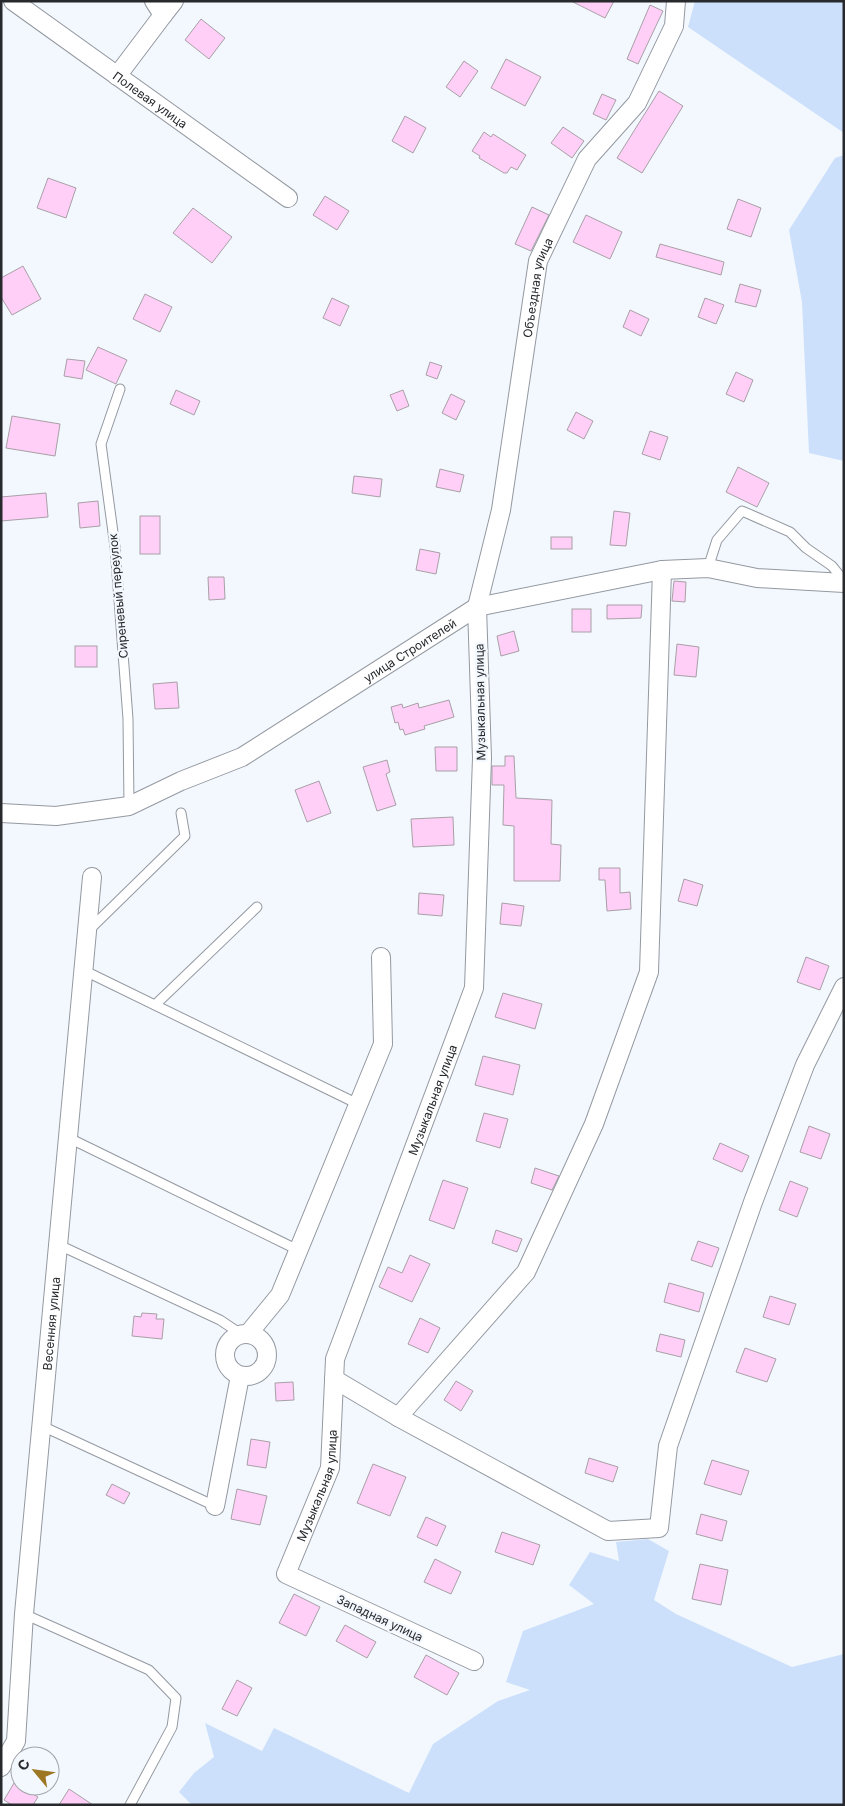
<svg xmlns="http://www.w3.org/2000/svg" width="845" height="1806" viewBox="0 0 845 1806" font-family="Inter,sans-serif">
	<rect width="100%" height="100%" fill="#f3f8fe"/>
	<g fill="#cce0fb">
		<path d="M695 1H844V133L688 27Z"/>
		<path d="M844 155V461L809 453 802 302 789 230 835 158Z"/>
		<path d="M648 1539 669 1551 654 1600 676 1614 792 1667 844 1654V1805H192L179 1792 194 1773 214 1757 205 1723 262 1751 274 1728 409 1793 433 1744 498 1701 530 1690 506 1682 523 1631 594 1604 569 1585 590 1552 619 1561 616 1542Z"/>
	</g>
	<g fill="#ffcff7" stroke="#a8a0a6">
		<path d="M571 1H614L605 18Z"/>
		<path d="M650 5 663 11 638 64 627 59Z"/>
		<path d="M201 19 225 38 209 59 185 40Z"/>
		<path d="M506 59 541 77 525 106 491 88Z"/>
		<path d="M464 61 478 71 460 97 446 87Z"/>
		<path d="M659 91 683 106 642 173 617 158Z"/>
		<path d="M602 94 616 100 606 120 593 114Z"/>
		<path d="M405 116 426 128 413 153 392 141Z"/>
		<path d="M563 127 584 141 572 158 551 143Z"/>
		<path d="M484 132 491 137 493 134 526 155 517 170 511 167 507 173H504L479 158 480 156 472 151Z"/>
		<path d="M48 178 76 188 66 218 37 208Z"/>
		<path d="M325 196 349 211 337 230 313 215Z"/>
		<path d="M738 199 761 208 751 237 727 229Z"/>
		<path d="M532 207 549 215 531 251 515 244Z"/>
		<path d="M193 208 232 237 212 263 173 233Z"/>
		<path d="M586 215 622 232 610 259 573 242Z"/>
		<path d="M660 244 724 262 721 275 656 257Z"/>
		<path d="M23 266 41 299 12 315 1 297V278Z"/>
		<path d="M740 284 761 290 756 307 735 302Z"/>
		<path d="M145 294 172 307 160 332 133 319Z"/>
		<path d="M332 298 349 306 340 326 323 318Z"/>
		<path d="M705 298 724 305 716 324 698 317Z"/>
		<path d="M630 310 649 319 641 336 623 327Z"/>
		<path d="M98 347 127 360 116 384 86 370Z"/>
		<path d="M67 359 85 361 82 379 64 376Z"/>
		<path d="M430 362 442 366 437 379 426 375Z"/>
		<path d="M736 372 753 380 744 402 726 394Z"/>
		<path d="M176 390 200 401 194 415 170 404Z"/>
		<path d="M403 390 409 406 397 411 390 395Z"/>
		<path d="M451 394 465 401 456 420 442 413Z"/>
		<path d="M576 412 593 421 584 439 567 430Z"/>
		<path d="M12 416 60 424 55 456 6 448Z"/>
		<path d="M650 431 668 437 660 460 642 454Z"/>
		<path d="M738 467 769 483 757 507 726 492Z"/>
		<path d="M440 469 464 475 460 492 436 487Z"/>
		<path d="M354 476 382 479 380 497 352 493Z"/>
		<path d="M46 493 48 517 1 521V497Z"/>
		<path d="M98 501 100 526 80 528 78 503Z"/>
		<path d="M614 511 630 513 626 546 610 545Z"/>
		<rect x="140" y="516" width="20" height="38"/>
		<rect x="551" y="537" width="21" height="12"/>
		<path d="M420 549 440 553 436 574 416 570Z"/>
		<path d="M208 577H224L225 599 209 600Z"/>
		<path d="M674 581 686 582 685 602 672 601Z"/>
		<path d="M607 605H642L641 618 607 619Z"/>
		<rect x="572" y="609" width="19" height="23"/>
		<path d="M514 631 519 651 501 656 497 636Z"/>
		<path d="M677 644 699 647 696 677 674 675Z"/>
		<rect x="75" y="646" width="22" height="21"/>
		<path d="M177 682 179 708 155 709 153 684Z"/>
		<path d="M449 700 454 717 424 726 425 729 405 735 403 729 400 730 398 722 395 723 391 707 402 704 403 708 418 703 419 708Z"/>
		<path d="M435 747H457V771H436Z"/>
		<path d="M505 756H514L516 798 552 800 551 844 561 845 560 881H514V826L503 825 504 785H492V766H505Z"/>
		<path d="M387 760 390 772 386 774 396 805 377 811 363 767Z"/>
		<path d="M319 781 331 813 307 822 295 790Z"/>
		<path d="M453 817 454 845 413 847 411 819Z"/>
		<path d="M599 868H620V893L630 892 631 909 607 911 605 880H599Z"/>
		<path d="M684 879 703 885 697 906 678 901Z"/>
		<path d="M419 893 444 895 442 916 418 914Z"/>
		<path d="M502 903 524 906 521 926 500 924Z"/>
		<path d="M806 957 829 966 820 990 797 982Z"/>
		<path d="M503 993 542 1004 535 1029 495 1017Z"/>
		<path d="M483 1056 520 1065 513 1095 475 1085Z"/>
		<path d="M484 1113 508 1119 500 1148 476 1141Z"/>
		<path d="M809 1126 830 1134 821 1159 800 1152Z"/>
		<path d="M720 1143 749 1156 742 1172 713 1159Z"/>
		<path d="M535 1168 559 1176 552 1190 531 1183Z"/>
		<path d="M443 1180 468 1188 454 1229 429 1220Z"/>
		<path d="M790 1181 808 1188 797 1217 779 1210Z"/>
		<path d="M496 1230 522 1239 517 1252 492 1243Z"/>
		<path d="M698 1241 719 1248 712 1267 691 1260Z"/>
		<path d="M410 1255 430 1264 412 1302 379 1287 388 1267 402 1273Z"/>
		<path d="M669 1283 704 1293 699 1312 664 1302Z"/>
		<path d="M770 1296 796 1304 789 1325 763 1317Z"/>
		<path d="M142 1313 157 1314 156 1319H164L162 1339 132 1336 134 1316 141 1317Z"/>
		<path d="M420 1318 440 1328 428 1353 408 1344Z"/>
		<path d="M660 1334 685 1340 681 1357 656 1351Z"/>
		<path d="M745 1348 776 1359 767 1382 736 1372Z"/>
		<path d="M456 1381 473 1391 461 1411 444 1400Z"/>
		<path d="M293 1382 294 1400 276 1401 275 1383Z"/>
		<path d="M251 1439 270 1442 266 1468 247 1465Z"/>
		<path d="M589 1458 618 1467 613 1482 585 1473Z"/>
		<path d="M712 1460 749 1471 741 1495 704 1484Z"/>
		<path d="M373 1464 406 1477 390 1516 357 1503Z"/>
		<path d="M112 1484 130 1493 124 1504 106 1495Z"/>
		<path d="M237 1489 267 1496 260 1525 231 1519Z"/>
		<path d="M701 1514 727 1521 722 1541 696 1534Z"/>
		<path d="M426 1517 446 1526 437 1546 417 1537Z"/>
		<path d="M502 1532 540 1545 533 1565 495 1552Z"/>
		<path d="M435 1559 461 1572 451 1594 424 1582Z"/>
		<path d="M700 1564 728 1570 721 1605 692 1599Z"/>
		<path d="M294 1594 320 1607 306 1636 279 1623Z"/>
		<path d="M345 1625 376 1642 367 1658 336 1641Z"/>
		<path d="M426 1655 459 1673 447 1695 414 1677Z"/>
		<path d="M237 1680 252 1688 237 1716 222 1709Z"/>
		<path d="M14 1783 38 1797 33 1805H12L4 1800Z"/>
		<path d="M69 1789 93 1805H59Z"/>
	</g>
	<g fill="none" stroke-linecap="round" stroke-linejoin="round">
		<g stroke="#9499a1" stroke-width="11">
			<g id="service">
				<path d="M120 389 101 444 115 547 128 719 129 806"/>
				<path d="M708 568 717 540 742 511 790 532 806 548 832 566 844 581"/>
				<path d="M89 930 185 836 181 813"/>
				<path d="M83 970 360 1105"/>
				<path d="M155 1005 257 907"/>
				<path d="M69 1138 298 1250"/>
				<path d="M59 1245 220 1320 241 1334"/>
				<path d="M42 1426 215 1506"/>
				<path d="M24 1614 149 1670 176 1698 172 1727 130 1805"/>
			</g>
		</g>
		<g stroke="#9499a1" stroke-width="20">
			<g id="minor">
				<path id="s1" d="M13 1 288 198"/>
				<path d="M163 15 174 1"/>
				<path d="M117 76 163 15 154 1"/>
				<path id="s2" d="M1 813 56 816 129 806 181 781 242 757 477 607 662 570 708 568 757 578 844 583"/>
				<circle cx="246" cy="1355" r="21"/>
				<path d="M248 1334 280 1295 383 1044 381 957"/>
				<path d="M334 1379 398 1417 608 1531 659 1528 668 1446 753 1202 805 1065 844 987"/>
				<path d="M398 1417 526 1272 594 1124 649 972 662 570"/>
				<path d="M215 1506 240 1376"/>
				<path id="s3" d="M474 1661 286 1574 330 1468 335 1359 474 988 482 758 477 607 501 510 538 261 587 159 637 103 674 26 676 1"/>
				<path id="s4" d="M1 1767 16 1741 24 1614 92 877"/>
			</g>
		</g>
		<use href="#service" stroke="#fff" stroke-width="9"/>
		<use href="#minor" stroke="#fff" stroke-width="18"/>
	</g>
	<g text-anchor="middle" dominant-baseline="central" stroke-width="4.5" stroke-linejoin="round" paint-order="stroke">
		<g font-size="12" fill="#27292c" stroke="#f3f8fe">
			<text stroke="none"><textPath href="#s1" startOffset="169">Полевая улица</textPath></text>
			<text stroke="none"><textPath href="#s3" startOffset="1534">Объездная улица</textPath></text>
			<text transform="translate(118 596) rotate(-95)">Сиреневый переулок</text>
			<text stroke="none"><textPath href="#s2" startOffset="451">улица Строителей</textPath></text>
			<text transform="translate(480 702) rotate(-91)">Музыкальная улица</text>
			<text stroke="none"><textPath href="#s3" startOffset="708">Музыкальная улица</textPath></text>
			<text stroke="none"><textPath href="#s4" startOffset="449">Весенняя улица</textPath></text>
			<text stroke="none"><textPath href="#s3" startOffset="302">Музыкальная улица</textPath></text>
			<text transform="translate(380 1618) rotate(25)">Западная улица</text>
		</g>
	</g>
	<rect width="845" height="1806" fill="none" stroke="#27292c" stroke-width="5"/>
	<g transform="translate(35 1771) rotate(299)"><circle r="24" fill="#f3f8fe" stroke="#a1a5aa"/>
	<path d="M0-4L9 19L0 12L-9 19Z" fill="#9d7724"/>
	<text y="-8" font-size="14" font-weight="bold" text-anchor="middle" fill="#27292c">С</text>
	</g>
</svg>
